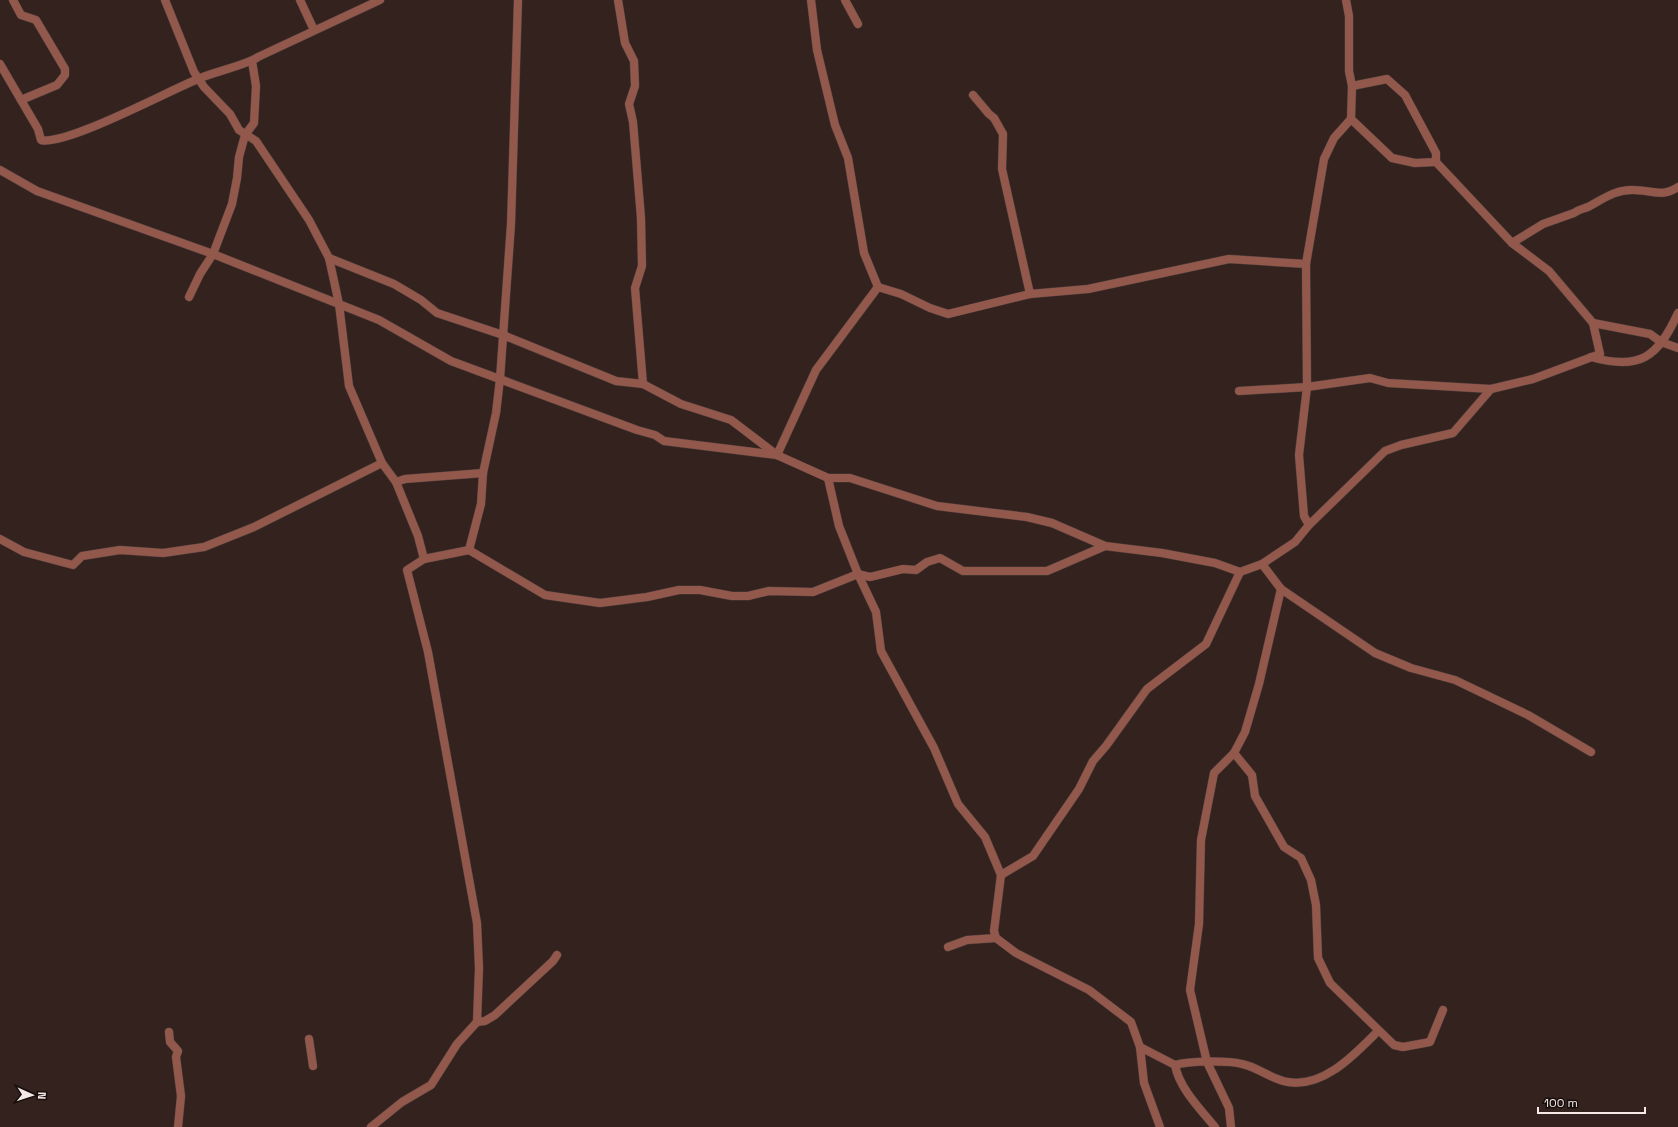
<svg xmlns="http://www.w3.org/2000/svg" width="1678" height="1127" viewBox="0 0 1678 1127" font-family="'Space Grotesk',sans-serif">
	<rect width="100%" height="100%" fill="#33221e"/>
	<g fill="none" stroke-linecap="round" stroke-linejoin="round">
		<g stroke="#4e3e3a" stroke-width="9">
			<g id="minor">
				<path d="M13 0 21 15 36 20 65 69V75L57 85 21 100"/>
				<path d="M165 0 194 72 204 87 230 114 239 130 256 141 309 220 329 258 339 304 349 386 382 463 396 482 418 536 424 559"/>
				<path d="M300 0 314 30"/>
				<path d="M618 0 625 43 634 61 635 86 629 104 633 122 641 218 642 266 635 288 643 384"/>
				<path d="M811 0 817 50 835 125 848 158 864 253 878 287"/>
				<path d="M845 0 858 24"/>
				<path d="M0 64 38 129 41 140C66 146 168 91 198 79 213 72 247 65 258 57L380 0"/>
				<path d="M1352 86 1387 79 1405 95 1436 153V162L1512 243 1549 271 1593 323 1650 334 1661 342 1678 348"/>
				<path d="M973 95 989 114 994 118 1003 134 1002 169 1030 294"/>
				<path d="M1351 119 1392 158 1415 163 1436 162"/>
				<path d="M0 170 37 191 213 254 379 320 451 361 637 430 655 435 664 441 777 455"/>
				<path d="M1512 243 1543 224 1574 213C1579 209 1583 209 1588 207 1603 199 1616 189 1634 190 1652 190 1661 198 1678 187"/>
				<path d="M329 258 394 284 421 300 437 313 503 335 616 381 643 384 681 404 731 420 777 455 828 478H850L937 506 1027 517 1052 523 1105 546 1162 553 1215 563 1240 572 1262 564 1295 542 1309 525 1385 451 1401 445 1453 433 1491 389"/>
				<path d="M878 287 901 294 930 308 948 314 1030 294 1088 289 1229 259 1306 264"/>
				<path d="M189 297 200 274 213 254 232 204 237 178 239 157 245 135 254 123 256 86 252 61"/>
				<path d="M1591 357C1640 371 1658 357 1678 313"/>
				<path d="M1239 391 1307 387 1370 378 1388 383 1491 389 1533 379 1600 354 1593 323"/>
				<path d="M777 455 816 370 878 287"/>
				<path d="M828 478 839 526 858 574 876 612 881 651 934 748 958 804 985 837 1001 875 994 931 996 938 1016 953 1089 990 1131 1022 1140 1047 1175 1065C1188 1061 1228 1060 1242 1064 1258 1067 1272 1080 1288 1082 1324 1088 1355 1054 1378 1031"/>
				<path d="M396 482 405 479 483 473"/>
				<path d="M1309 525 1304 516 1299 455 1307 387 1306 264 1324 159 1334 138 1351 119 1352 86 1349 71V16L1346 0"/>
				<path d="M0 539 24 552 73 565 82 556 120 550 163 553 204 547 254 527 382 463"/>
				<path d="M469 550 481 504 483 473 496 413 500 379 511 224 518 0"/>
				<path d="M1262 564 1281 589 1375 653 1411 668 1455 680 1528 715 1591 752"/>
				<path d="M1234 753 1252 775 1255 796 1284 847 1301 858 1311 880 1316 905 1318 958 1330 983 1394 1045 1403 1047 1430 1042 1443 1010"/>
				<path d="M1001 875 1033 856 1079 789 1093 761 1106 746 1147 689 1206 644 1240 572"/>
				<path d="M948 947 967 940 996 938"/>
				<path d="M477 1022 485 1021 495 1015 553 961 557 955"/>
				<path d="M169 1032 170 1042 178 1051 176 1057 181 1096 178 1127"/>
				<path d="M309 1039 313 1066"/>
				<path d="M1140 1047 1144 1083 1160 1127"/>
				<path d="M1175 1065C1179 1088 1201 1110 1215 1127"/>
				<path d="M371 1127 402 1102 431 1085 457 1044 477 1022 479 968 477 923 428 652 407 570 424 559 469 550 545 595 600 603 647 597 679 590H700L732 596H748L769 591 813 592 858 574 870 577 903 569 916 570 927 562 940 558 963 571H1047L1105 546"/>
				<path d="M1231 1127 1229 1108 1207 1062 1190 990 1199 924 1201 840 1214 773 1234 753 1245 732 1259 684 1281 589"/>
			</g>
		</g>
		<use href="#minor" stroke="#93584c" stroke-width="8"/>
	</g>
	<g transform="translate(32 1095) rotate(93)" stroke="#160e0c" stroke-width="3" paint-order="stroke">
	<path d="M0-3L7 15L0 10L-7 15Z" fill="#f6e9e6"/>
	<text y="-6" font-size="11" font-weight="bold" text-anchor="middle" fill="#f6e9e6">N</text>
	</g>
	<path d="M1538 1107v6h107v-6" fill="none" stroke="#f6e9e6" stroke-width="2"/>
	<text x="1544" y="1107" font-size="12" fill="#f6e9e6" stroke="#160e0c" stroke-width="3" paint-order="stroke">100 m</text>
</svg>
